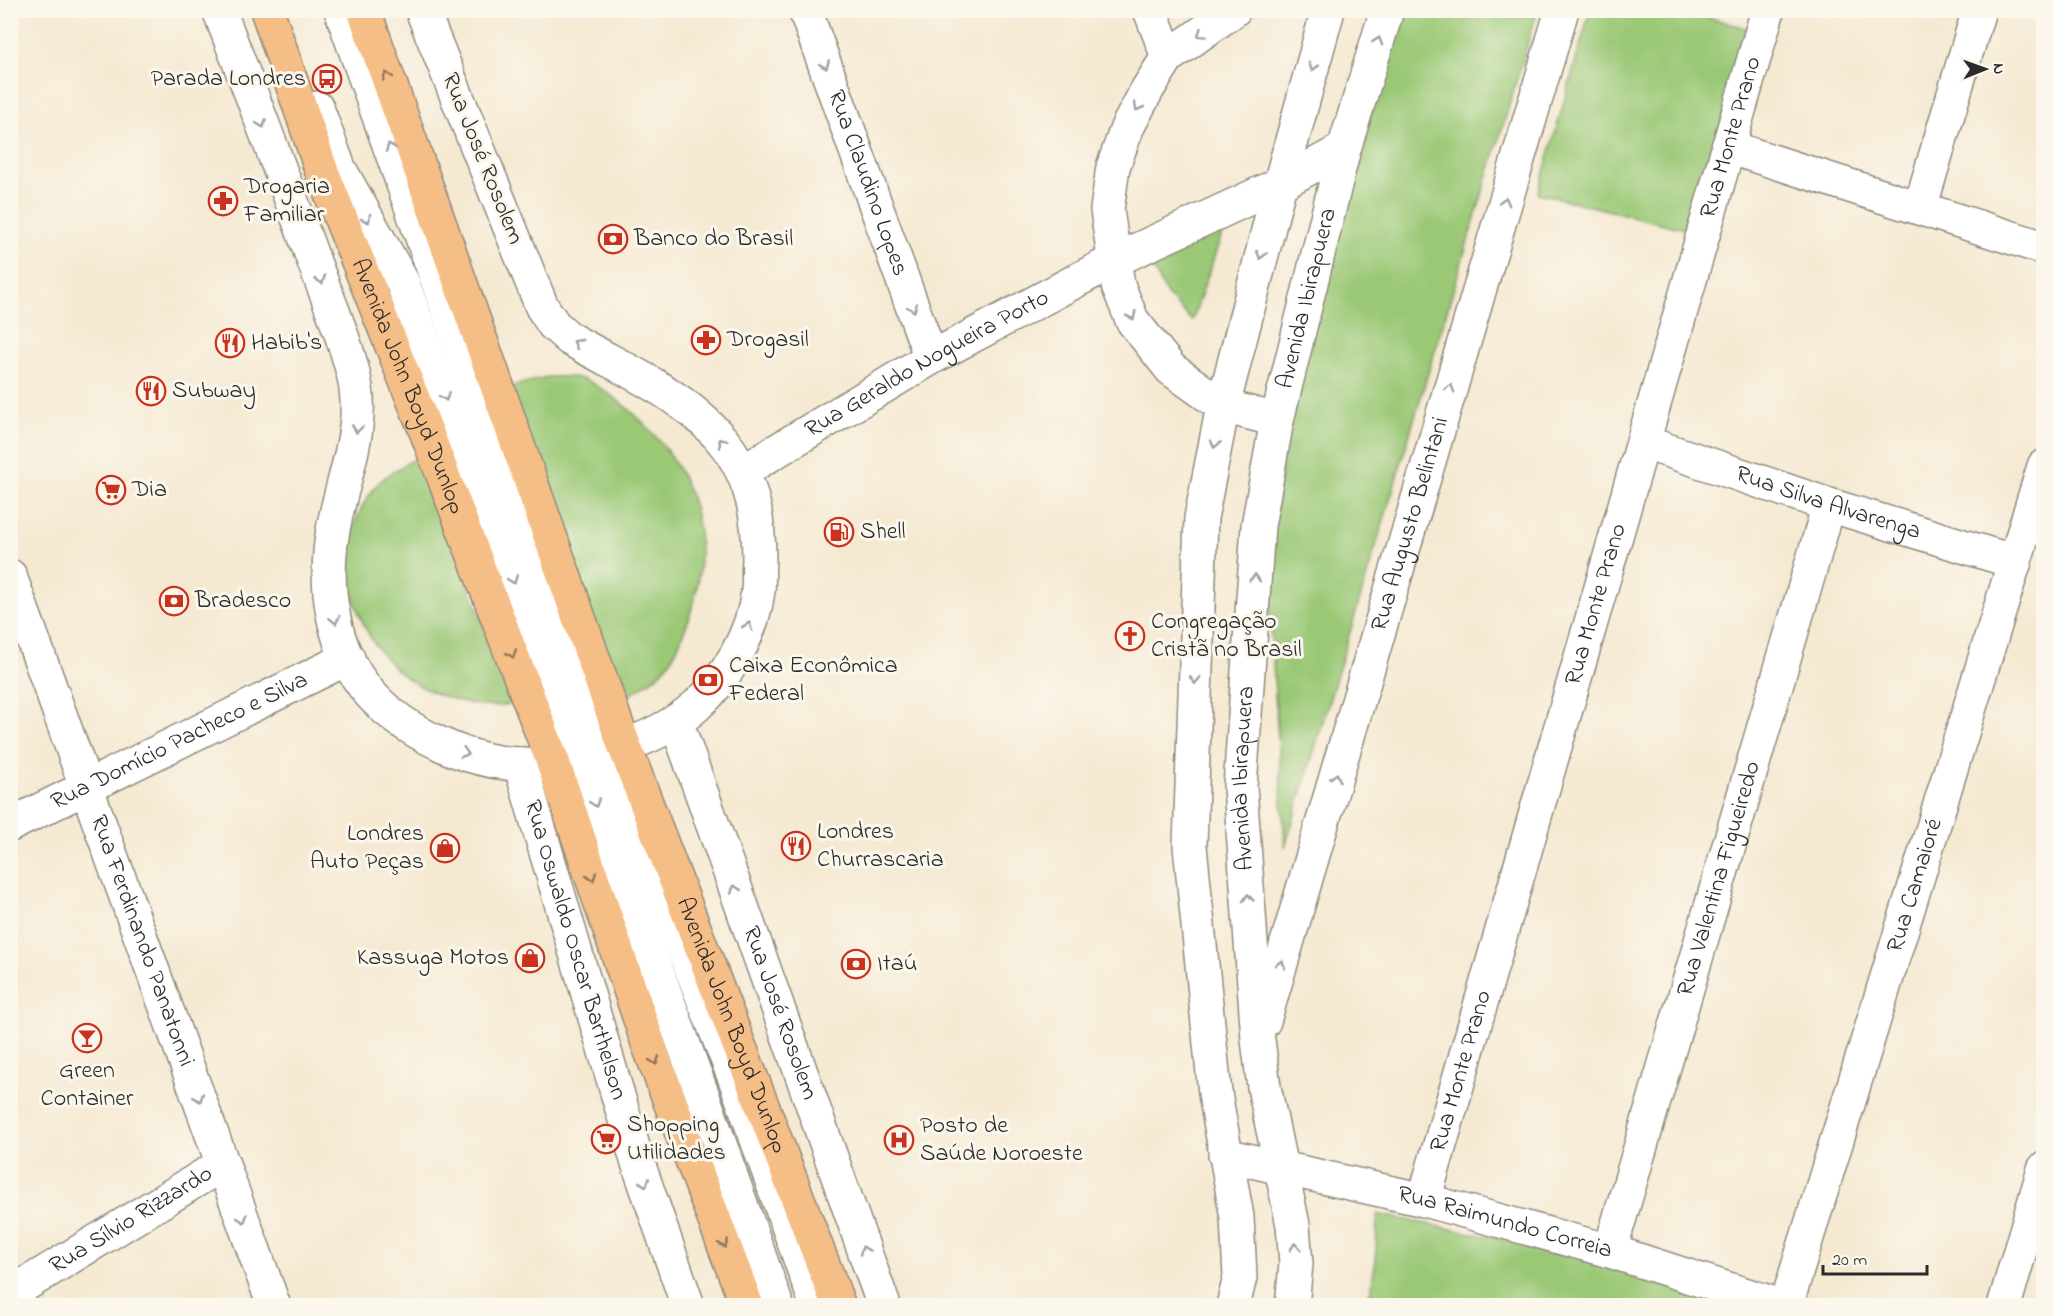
<svg xmlns="http://www.w3.org/2000/svg" width="2054" height="1316" viewBox="0 0 2054 1316" font-family="'Indie Flower',sans-serif">
	<rect width="100%" height="100%" fill="#fbf7ec"/>
	<filter id="ink" filterUnits="userSpaceOnUse"><feTurbulence type="fractalNoise" baseFrequency=".0167" numOctaves="2"/><feDisplacementMap in="SourceGraphic" scale="12" xChannelSelector="R" yChannelSelector="G"/><feConvolveMatrix kernelMatrix="1 2 1 2 8 2 1 2 1" color-interpolation-filters="sRGB"/></filter>
	<filter id="wash" filterUnits="userSpaceOnUse"><feTurbulence type="fractalNoise" baseFrequency=".008" numOctaves="4" result="noise"/><feDisplacementMap in="SourceGraphic" scale="24" xChannelSelector="R" yChannelSelector="G"/><feGaussianBlur stdDeviation="1.35" result="paint"/><feColorMatrix in="noise" values="0 0 0 0 0 0 0 0 0 0 0 0 0 0 0 0 0 1.4 0 .05"/><feComposite in="paint" operator="in"/></filter>
	<g filter="url(#wash)">
		<rect width="100%" height="100%" fill="#f5e9d2"/>
		<g fill="#9ac875" stroke="#627a50" stroke-width="1.5">
			<path d="M1520 10 1536 16 1285 847 1267 571 1290 403 1399 11Z"/>
			<path d="M1590 11H1686L1750 29 1688 230 1538 193Z"/>
			<path d="M1231 208 1192 321 1166 293 1147 257Z"/>
			<path d="M547 377C557 377 569 376 579 378 592 380 622 403 632 412 695 469 716 540 688 621 682 637 675 658 663 670 652 682 633 692 619 702L502 389Z"/>
			<path d="M417 457 516 704C507 705 497 707 488 706 462 704 433 695 410 680 370 654 347 600 348 553 349 530 361 505 376 486 385 474 404 466 417 457Z"/>
			<path d="M1377 1214 1575 1254 1743 1306H1368L1376 1260Z"/>
		</g>
	</g>
	<g filter="url(#ink)">
		<g fill="none" stroke-linecap="round" stroke-linejoin="round">
			<g stroke="#908a7e" stroke-width="36">
				<g id="minor">
					<path d="M219 10C251 93 283 176 313 259 327 297 345 338 354 377 365 424 346 469 336 515 321 579 329 656 380 704 398 721 423 736 445 746 467 756 497 764 521 764 577 766 654 743 696 706 727 679 753 633 758 591 759 581 758 570 759 560 759 521 753 482 729 449 690 396 626 371 570 339L554 325 542 307 422 10"/>
					<path d="M341 10 605 751 735 1079 817 1306"/>
					<path id="s1" d="M805 10 931 358"/>
					<path d="M1150 10 1168 57"/>
					<path d="M1234 10 1168 57 1147 90 1127 128 1113 167 1107 210 1118 285 1132 320 1171 369 1223 406 1277 420"/>
					<path d="M317 108 339 168 402 281 704 1099 777 1306"/>
					<path d="M1728 147 2044 248"/>
					<path d="M1920 208 1979 10"/>
					<path id="s2" d="M1643 442 1829 505 2015 562"/>
					<path id="s3" d="M743 471 931 358 1115 260 1280 184 1344 149"/>
					<path id="s4" d="M10 576 274 1306"/>
					<path id="s5" d="M676 721 884 1306"/>
					<path id="s6" d="M520 764 637 1160 688 1306"/>
					<path id="s7" d="M10 825 348 658"/>
					<path id="s8" d="M1264 1021 1562 10"/>
					<path id="s9" d="M1225 1155 1424 1200 1610 1251 1781 1306"/>
					<path id="s10" d="M1424 1200 1768 10"/>
					<path id="s11" d="M1610 1251 1829 505"/>
					<path id="s12" d="M10 1294 223 1164"/>
					<path d="M1233 1306 1240 1277 1237 1217 1215 1093 1190 846 1201 518 1223 406 1280 184 1328 10"/>
					<path id="s13" d="M1292 1306 1296 1264 1293 1225 1264 1087 1258 1040 1240 787 1258 526 1277 420 1344 149 1387 10"/>
					<path id="s14" d="M1786 1306 2044 466"/>
					<path d="M2004 1306 2044 1169"/>
				</g>
			</g>
			<g stroke="#908a7e" stroke-width="36">
				<g id="major">
					<path id="s15" d="M267 10 321 169 426 431 553 762 649 1046 747 1306"/>
					<path id="s16" d="M364 10 624 745 839 1306"/>
				</g>
			</g>
			<use href="#minor" stroke="#fff" stroke-width="33"/>
			<use href="#major" stroke="#f5be86" stroke-width="33"/>
		</g>
		<defs><path id="oneway-chevron" d="M-2-3.5L2.5 0L-2 3.5" fill="none" stroke-width="1.6" stroke-linecap="round" stroke-linejoin="round" transform="scale(1.5)"/></defs>
		<g stroke="#a0a0a0">
			<use href="#oneway-chevron" transform="translate(1201 34) rotate(145)"/>
			<use href="#oneway-chevron" transform="translate(1378 41) rotate(-73)"/>
			<use href="#oneway-chevron" transform="translate(825 65) rotate(70)"/>
			<use href="#oneway-chevron" transform="translate(1313 67) rotate(106)"/>
			<use href="#oneway-chevron" transform="translate(1138 107) rotate(118)"/>
			<use href="#oneway-chevron" transform="translate(262 124) rotate(69)"/>
			<use href="#oneway-chevron" transform="translate(390 147) rotate(-110)"/>
			<use href="#oneway-chevron" transform="translate(1505 201) rotate(-74)"/>
			<use href="#oneway-chevron" transform="translate(367 219) rotate(61)"/>
			<use href="#oneway-chevron" transform="translate(1261 255) rotate(104)"/>
			<use href="#oneway-chevron" transform="translate(321 280) rotate(70)"/>
			<use href="#oneway-chevron" transform="translate(913 308) rotate(70)"/>
			<use href="#oneway-chevron" transform="translate(1132 316) rotate(63)"/>
			<use href="#oneway-chevron" transform="translate(577 343) rotate(-149)"/>
			<use href="#oneway-chevron" transform="translate(1450 388) rotate(-74)"/>
			<use href="#oneway-chevron" transform="translate(445 397) rotate(70)"/>
			<use href="#oneway-chevron" transform="translate(357 429) rotate(98)"/>
			<use href="#oneway-chevron" transform="translate(722 442) rotate(-131)"/>
			<use href="#oneway-chevron" transform="translate(1215 444) rotate(101)"/>
			<use href="#oneway-chevron" transform="translate(1255 578) rotate(-86)"/>
			<use href="#oneway-chevron" transform="translate(513 580) rotate(70)"/>
			<use href="#oneway-chevron" transform="translate(335 620) rotate(78)"/>
			<use href="#oneway-chevron" transform="translate(748 626) rotate(-71)"/>
			<use href="#oneway-chevron" transform="translate(1195 680) rotate(92)"/>
			<use href="#oneway-chevron" transform="translate(465 753) rotate(17)"/>
			<use href="#oneway-chevron" transform="translate(1336 777) rotate(-74)"/>
			<use href="#oneway-chevron" transform="translate(595 803) rotate(70)"/>
			<use href="#oneway-chevron" transform="translate(735 889) rotate(-110)"/>
			<use href="#oneway-chevron" transform="translate(1248 898) rotate(-94)"/>
			<use href="#oneway-chevron" transform="translate(1281 964) rotate(-74)"/>
			<use href="#oneway-chevron" transform="translate(199 1098) rotate(70)"/>
			<use href="#oneway-chevron" transform="translate(645 1183) rotate(71)"/>
			<use href="#oneway-chevron" transform="translate(243 1219) rotate(70)"/>
			<use href="#oneway-chevron" transform="translate(1295 1247) rotate(-95)"/>
			<use href="#oneway-chevron" transform="translate(864 1250) rotate(-110)"/>
		</g>
		<g stroke="#907458">
			<use href="#oneway-chevron" transform="translate(387 76) rotate(-110)"/>
			<use href="#oneway-chevron" transform="translate(512 654) rotate(69)"/>
			<use href="#oneway-chevron" transform="translate(592 877) rotate(71)"/>
			<use href="#oneway-chevron" transform="translate(655 1061) rotate(69)"/>
			<use href="#oneway-chevron" transform="translate(724 1244) rotate(69)"/>
		</g>
	</g>
	<defs>
		<g id="bus-ring" transform="scale(1.5)"><circle r="9.5" fill="#fbf7ec" stroke="#c8321e" stroke-width="1.5"/><path d="M-5-6H5V4H4V6H2V4H-2V6H-4V4H-5ZM-3.5-4V0h7V-4ZM-3.5 1.2v1.5H-2V1.2ZM2 1.2v1.5H3.5V1.2Z" fill="#c8321e"/></g>
		<g id="pharmacy-ring" transform="scale(1.5)"><circle r="9.5" fill="#fbf7ec" stroke="#c8321e" stroke-width="1.5"/><path d="M-2-6h4v4h4v4h-4v4h-4v-4h-4v-4h4Z" fill="#c8321e"/></g>
		<g id="bank-ring" transform="scale(1.5)"><circle r="9.5" fill="#fbf7ec" stroke="#c8321e" stroke-width="1.5"/><path d="M-6-4H6V4H-6ZM0-2.3a2.3 2.3 0 1 0 0 4.6a2.3 2.3 0 1 0 0-4.6Z" fill="#c8321e"/></g>
		<g id="restaurant-ring" transform="scale(1.5)"><circle r="9.5" fill="#fbf7ec" stroke="#c8321e" stroke-width="1.5"/><path d="M-5-6h1v4h1v-4h1v4h1v-4h1v5L-1.5 .5V6h-2V.5L-5-1ZM5-6V6H3V1.5H1.5Q1.5-4 5-6Z" fill="#c8321e"/></g>
		<g id="supermarket-ring" transform="scale(1.5)"><circle r="9.5" fill="#fbf7ec" stroke="#c8321e" stroke-width="1.5"/><path d="M-6-5.5h2.5l.6 2H6L4.5 2H-2.5L-4.4-4H-6ZM-1.5 3.2a1.3 1.3 0 1 0 .1 0ZM3 3.2a1.3 1.3 0 1 0 .1 0Z" fill="#c8321e"/></g>
		<g id="fuel-ring" transform="scale(1.5)"><circle r="9.5" fill="#fbf7ec" stroke="#c8321e" stroke-width="1.5"/><path d="M-5.5-6h7V0h2V4h1.3V-2.5L3-4.5l.8-.8L6-3V5H2.5V1h-1V6h-7ZM-4.2-4.7v3.2H.2V-4.7Z" fill="#c8321e"/></g>
		<g id="church-ring" transform="scale(1.5)"><circle r="9.5" fill="#fbf7ec" stroke="#c8321e" stroke-width="1.5"/><path d="M-1.2-6h2.4v3.5h3.3v2.4h-3.3V6h-2.4V-.1h-3.3v-2.4h3.3Z" fill="#c8321e"/></g>
		<g id="shop-ring" transform="scale(1.5)"><circle r="9.5" fill="#fbf7ec" stroke="#c8321e" stroke-width="1.5"/><path d="M-5-2.5h2.3a2.7 3.5 0 0 1 5.4 0H5L5.5 6h-11ZM-1.5-2.5h3a1.5 2.3 0 0 0-3 0Z" fill="#c8321e"/></g>
		<g id="bar-ring" transform="scale(1.5)"><circle r="9.5" fill="#fbf7ec" stroke="#c8321e" stroke-width="1.5"/><path d="M-6-5H6L.8 .8V4.5H3.5V6h-7V4.5H-.8V.8Z" fill="#c8321e"/></g>
		<g id="hospital-ring" transform="scale(1.5)"><circle r="9.5" fill="#fbf7ec" stroke="#c8321e" stroke-width="1.5"/><path d="M-5-5h3v3.5h4V-5h3V5h-3V1.5h-4V5h-3Z" fill="#c8321e"/></g>
	</defs>
	<g fill-rule="evenodd">
		<use href="#bus-ring" x="327" y="79"/>
		<use href="#pharmacy-ring" x="223" y="201"/>
		<use href="#bank-ring" x="613" y="239"/>
		<use href="#pharmacy-ring" x="706" y="340"/>
		<use href="#restaurant-ring" x="230" y="343"/>
		<use href="#restaurant-ring" x="151" y="391"/>
		<use href="#supermarket-ring" x="111" y="490"/>
		<use href="#fuel-ring" x="839" y="532"/>
		<use href="#bank-ring" x="174" y="601"/>
		<use href="#church-ring" x="1130" y="636"/>
		<use href="#bank-ring" x="708" y="680"/>
		<use href="#restaurant-ring" x="796" y="846"/>
		<use href="#shop-ring" x="445" y="848"/>
		<use href="#shop-ring" x="530" y="958"/>
		<use href="#bank-ring" x="856" y="964"/>
		<use href="#bar-ring" x="87" y="1038"/>
		<use href="#supermarket-ring" x="606" y="1139"/>
		<use href="#hospital-ring" x="899" y="1140"/>
	</g>
	<g text-anchor="middle" dominant-baseline="central" stroke-width="6" stroke-linejoin="round" paint-order="stroke">
		<g font-size="24" fill="#2b2b2b" stroke="#fbf7ec" text-anchor="start">
			<text x="306" y="79" text-anchor="end">Parada Londres</text>
			<text x="244" y="187">Drogaria<tspan x="244" dy="28">Familiar</tspan></text>
			<text x="634" y="239">Banco do Brasil</text>
			<text x="727" y="340">Drogasil</text>
			<text x="251" y="343">Habib's</text>
			<text x="172" y="391">Subway</text>
			<text x="132" y="490">Dia</text>
			<text x="860" y="532">Shell</text>
			<text x="195" y="601">Bradesco</text>
			<text x="1151" y="622">Congregação<tspan x="1151" dy="28">Cristã no Brasil</tspan></text>
			<text x="729" y="666">Caixa Econômica<tspan x="729" dy="28">Federal</tspan></text>
			<text x="817" y="832">Londres<tspan x="817" dy="28">Churrascaria</tspan></text>
			<text x="424" y="834" text-anchor="end">Londres<tspan x="424" dy="28">Auto Peças</tspan></text>
			<text x="509" y="958" text-anchor="end">Kassuga Motos</text>
			<text x="877" y="964">Itaú</text>
			<text x="87" y="1071" text-anchor="middle">Green<tspan x="87" dy="28">Container</tspan></text>
			<text x="627" y="1125">Shopping<tspan x="627" dy="28">Utilidades</tspan></text>
			<text x="920" y="1126">Posto de<tspan x="920" dy="28">Saúde Noroeste</tspan></text>
		</g>
		<g font-size="24" fill="#2b2b2b" stroke="#fbf7ec">
			<text stroke="none"><textPath href="#s10" startOffset="1106">Rua Monte Prano</textPath></text>
			<text transform="translate(482 159) rotate(68)">Rua José Rosolem</text>
			<text stroke="none"><textPath href="#s1" startOffset="184">Rua Claudino Lopes</textPath></text>
			<text stroke="none"><textPath href="#s13" startOffset="1018">Avenida Ibirapuera</textPath></text>
			<text stroke="none"><textPath href="#s3" startOffset="213">Rua Geraldo Nogueira Porto</textPath></text>
			<text stroke="none"><textPath href="#s15" startOffset="402">Avenida John Boyd Dunlop</textPath></text>
			<text stroke="none"><textPath href="#s2" startOffset="195">Rua Silva Alvarenga</textPath></text>
			<text stroke="none"><textPath href="#s8" startOffset="518">Rua Augusto Belintani</textPath></text>
			<text stroke="none"><textPath href="#s10" startOffset="620">Rua Monte Prano</textPath></text>
			<text stroke="none"><textPath href="#s7" startOffset="189">Rua Domício Pacheco e Silva</textPath></text>
			<text stroke="none"><textPath href="#s13" startOffset="532">Avenida Ibirapuera</textPath></text>
			<text stroke="none"><textPath href="#s11" startOffset="388">Rua Valentina Figueiredo</textPath></text>
			<text stroke="none"><textPath href="#s14" startOffset="440">Rua Camaioré</textPath></text>
			<text stroke="none"><textPath href="#s4" startOffset="388">Rua Ferdinando Panatonni</textPath></text>
			<text stroke="none"><textPath href="#s6" startOffset="194">Rua Oswaldo Oscar Barthelson</textPath></text>
			<text stroke="none"><textPath href="#s5" startOffset="310">Rua José Rosolem</textPath></text>
			<text stroke="none"><textPath href="#s16" startOffset="1080">Avenida John Boyd Dunlop</textPath></text>
			<text stroke="none"><textPath href="#s10" startOffset="134">Rua Monte Prano</textPath></text>
			<text stroke="none"><textPath href="#s12" startOffset="142">Rua Sílvio Rizzardo</textPath></text>
			<text stroke="none"><textPath href="#s9" startOffset="288">Rua Raimundo Correia</textPath></text>
		</g>
	</g>
	<rect width="2054" height="1316" fill="none" stroke="#fbf7ec" stroke-width="36"/>
	<g transform="translate(1985 69) rotate(89)" stroke="#fbf7ec" stroke-width="4.5" paint-order="stroke">
	<path d="M0-4.5L10 22L0 15L-10 22Z" fill="#2b2b2b"/>
	<text y="-9" font-size="16" font-weight="bold" text-anchor="middle" fill="#2b2b2b">N</text>
	</g>
	<path d="M1823 1265v9h104v-9" fill="none" stroke="#2b2b2b" stroke-width="3"/>
	<text x="1832" y="1265" font-size="18" fill="#2b2b2b" stroke="#fbf7ec" stroke-width="4.5" paint-order="stroke">20 m</text>
</svg>
